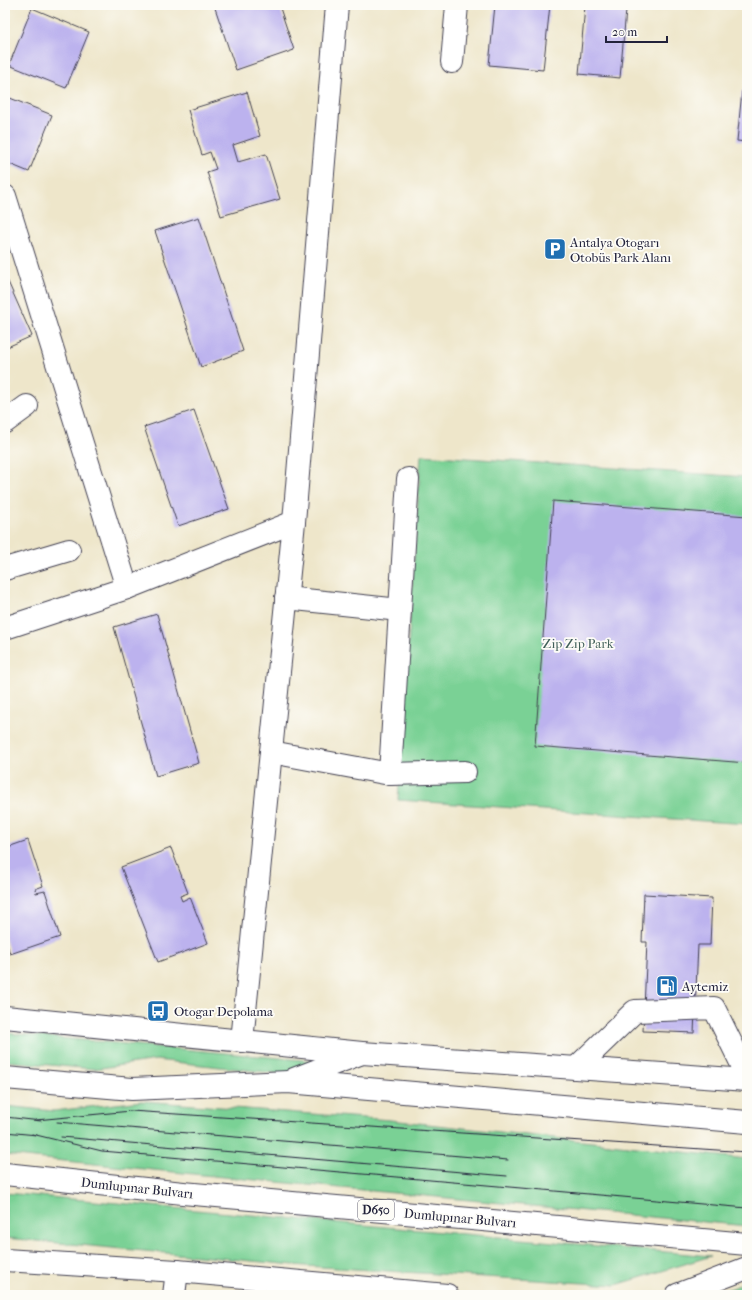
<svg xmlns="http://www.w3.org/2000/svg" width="752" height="1300" viewBox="0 0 752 1300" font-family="'IM FELL French Canon',serif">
	<rect width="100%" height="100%" fill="#fdfcf7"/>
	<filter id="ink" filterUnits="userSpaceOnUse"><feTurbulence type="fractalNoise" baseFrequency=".025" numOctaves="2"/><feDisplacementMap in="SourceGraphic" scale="8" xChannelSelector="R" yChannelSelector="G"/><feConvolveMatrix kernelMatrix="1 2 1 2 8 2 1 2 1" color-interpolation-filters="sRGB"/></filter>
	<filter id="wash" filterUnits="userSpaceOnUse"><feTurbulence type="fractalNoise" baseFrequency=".012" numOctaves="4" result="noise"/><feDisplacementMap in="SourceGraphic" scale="16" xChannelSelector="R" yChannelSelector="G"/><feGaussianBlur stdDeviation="0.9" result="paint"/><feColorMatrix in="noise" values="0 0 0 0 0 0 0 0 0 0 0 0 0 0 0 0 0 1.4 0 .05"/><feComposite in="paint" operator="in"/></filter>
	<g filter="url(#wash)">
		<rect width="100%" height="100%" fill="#eee6ca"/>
		<g fill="#7ad195" stroke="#4e7a68">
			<path d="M421 455 747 477V824L398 800Z"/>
			<path d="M5 1033 324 1062 302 1076 156 1060 94 1069 5 1061Z"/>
			<path d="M142 1101 390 1120 747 1159V1226L223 1177 5 1155V1106L54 1111Z"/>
			<path d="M5 1193 711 1256 616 1285 305 1266 5 1238Z"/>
			<path d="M747 1282V1295H713Z"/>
		</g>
		<g id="blocks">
			<g fill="#bcb2ee">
				<path d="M214 5H279L294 50 236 70Z"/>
				<path d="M495 5H550L543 70 489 65Z"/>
				<path d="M585 6 626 10 620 78 579 74Z"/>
				<path d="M32 8 89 32 66 88 9 65Z"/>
				<path d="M742 91 747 92V142L737 141Z"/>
				<path d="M247 92 260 136 233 145 238 162 266 154 280 199 221 216 207 172 216 169 210 152 202 155 188 110Z"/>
				<path d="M5 96 52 115 29 172 5 162Z"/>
				<path d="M199 217 243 351 201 367 155 231Z"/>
				<path d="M5 275 32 336 5 348Z"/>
				<path d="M194 410 229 509 178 526 144 427Z"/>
				<path d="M553 501 747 516V763L535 746Z"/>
				<path d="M157 614 199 763 156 776 114 627Z"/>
				<path d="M28 840 43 886 35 889 36 893 45 891 60 937 10 954 5 938V848Z"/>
				<path d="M171 848 188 893 180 896 182 901 190 897 208 943 158 962 121 867Z"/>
				<path d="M644 894 712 898 710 945H698L694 1033 643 1031 647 942H642Z"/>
			</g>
		</g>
	</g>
	<g filter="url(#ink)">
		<use href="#blocks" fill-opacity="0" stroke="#413f50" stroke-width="1"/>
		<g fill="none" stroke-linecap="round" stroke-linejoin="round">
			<g stroke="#413f50" stroke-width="24">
				<g id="minor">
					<path d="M452 62 457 5"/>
					<path d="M5 196 127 588"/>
					<path d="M5 422 27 406"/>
					<path d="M5 569 69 550"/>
					<path d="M286 598 400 610"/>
					<path d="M5 628 127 588 294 522"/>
					<path d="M271 752 390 774 465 772"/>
					<path d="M390 774 408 479"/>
					<path d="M5 1017 362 1053 747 1080"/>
					<path d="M242 1041 294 522 337 5"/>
					<path d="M576 1068 635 1011 714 1008 747 1075"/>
					<path d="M5 1260 177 1271 447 1295"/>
					<path d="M174 1295 177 1271"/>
				</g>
			</g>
			<g stroke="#413f50" stroke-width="24">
				<g id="highway">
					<path d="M5 1078 132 1089 288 1082 747 1122"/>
					<path d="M294 1079 362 1053"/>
					<path d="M5 1174 183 1193 747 1244"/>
					<path d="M677 1295 747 1268"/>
				</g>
			</g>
			<use href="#minor" stroke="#fff" stroke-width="22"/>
			<use href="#highway" stroke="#fff" stroke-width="22"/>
			<g stroke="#22223b" stroke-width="1">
				<path d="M5 1117 41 1121"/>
				<path d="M36 1120 131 1111 747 1152"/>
				<path d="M57 1122 508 1160"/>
				<path d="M5 1132 37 1135"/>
				<path d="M32 1134 102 1151 747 1208"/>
				<path d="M61 1137 507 1176"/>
			</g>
		</g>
	</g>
	<defs>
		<g id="parking-square" transform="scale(1.15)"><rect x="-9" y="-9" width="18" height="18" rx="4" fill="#1f6fb2" stroke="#fdfcf7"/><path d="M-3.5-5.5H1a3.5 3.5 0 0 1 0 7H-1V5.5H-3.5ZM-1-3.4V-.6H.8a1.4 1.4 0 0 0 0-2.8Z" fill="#fff"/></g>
		<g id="fuel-square" transform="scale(1.15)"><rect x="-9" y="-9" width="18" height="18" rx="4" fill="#1f6fb2" stroke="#fdfcf7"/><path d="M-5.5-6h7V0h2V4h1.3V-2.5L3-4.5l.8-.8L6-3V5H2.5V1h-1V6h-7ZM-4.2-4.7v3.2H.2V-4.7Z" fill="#fff"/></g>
		<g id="bus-square" transform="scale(1.15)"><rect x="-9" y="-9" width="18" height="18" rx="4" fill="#1f6fb2" stroke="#fdfcf7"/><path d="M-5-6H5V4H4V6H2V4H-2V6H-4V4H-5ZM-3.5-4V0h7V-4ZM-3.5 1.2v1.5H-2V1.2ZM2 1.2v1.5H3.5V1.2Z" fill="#fff"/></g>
	</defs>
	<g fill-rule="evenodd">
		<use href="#parking-square" x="555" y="249"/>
		<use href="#fuel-square" x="667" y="986"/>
		<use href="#bus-square" x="158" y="1011"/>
	</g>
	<g text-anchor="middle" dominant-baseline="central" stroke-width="3.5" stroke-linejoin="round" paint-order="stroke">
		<rect fill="#fdfcf7" stroke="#646373" stroke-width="1" x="358" y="1200" width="36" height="20" rx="3"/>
		<g font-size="12" font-weight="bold" fill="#22223b">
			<text x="376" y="1210">D650</text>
		</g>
		<g font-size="13" fill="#22223b" stroke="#fdfcf7" text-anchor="start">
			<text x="570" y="242">Antalya Otogarı<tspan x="570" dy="15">Otobüs Park Alanı</tspan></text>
			<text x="682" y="986">Aytemiz</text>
			<text x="174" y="1011">Otogar Depolama</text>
		</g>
		<g font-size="13" fill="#415f5a" stroke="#fdfcf7">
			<text x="578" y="643">Zip Zip Park</text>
		</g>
		<g font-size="13" fill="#22223b" stroke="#fdfcf7">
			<text transform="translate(137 1188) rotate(6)">Dumlupınar Bulvarı</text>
			<text transform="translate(460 1218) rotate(5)">Dumlupınar Bulvarı</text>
		</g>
	</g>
	<rect width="752" height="1300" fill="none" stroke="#fdfcf7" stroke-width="20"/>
	<path d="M606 36v6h61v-6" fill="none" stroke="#22223b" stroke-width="2"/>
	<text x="612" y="36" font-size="12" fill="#22223b" stroke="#fdfcf7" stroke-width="3" paint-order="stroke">20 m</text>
</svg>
